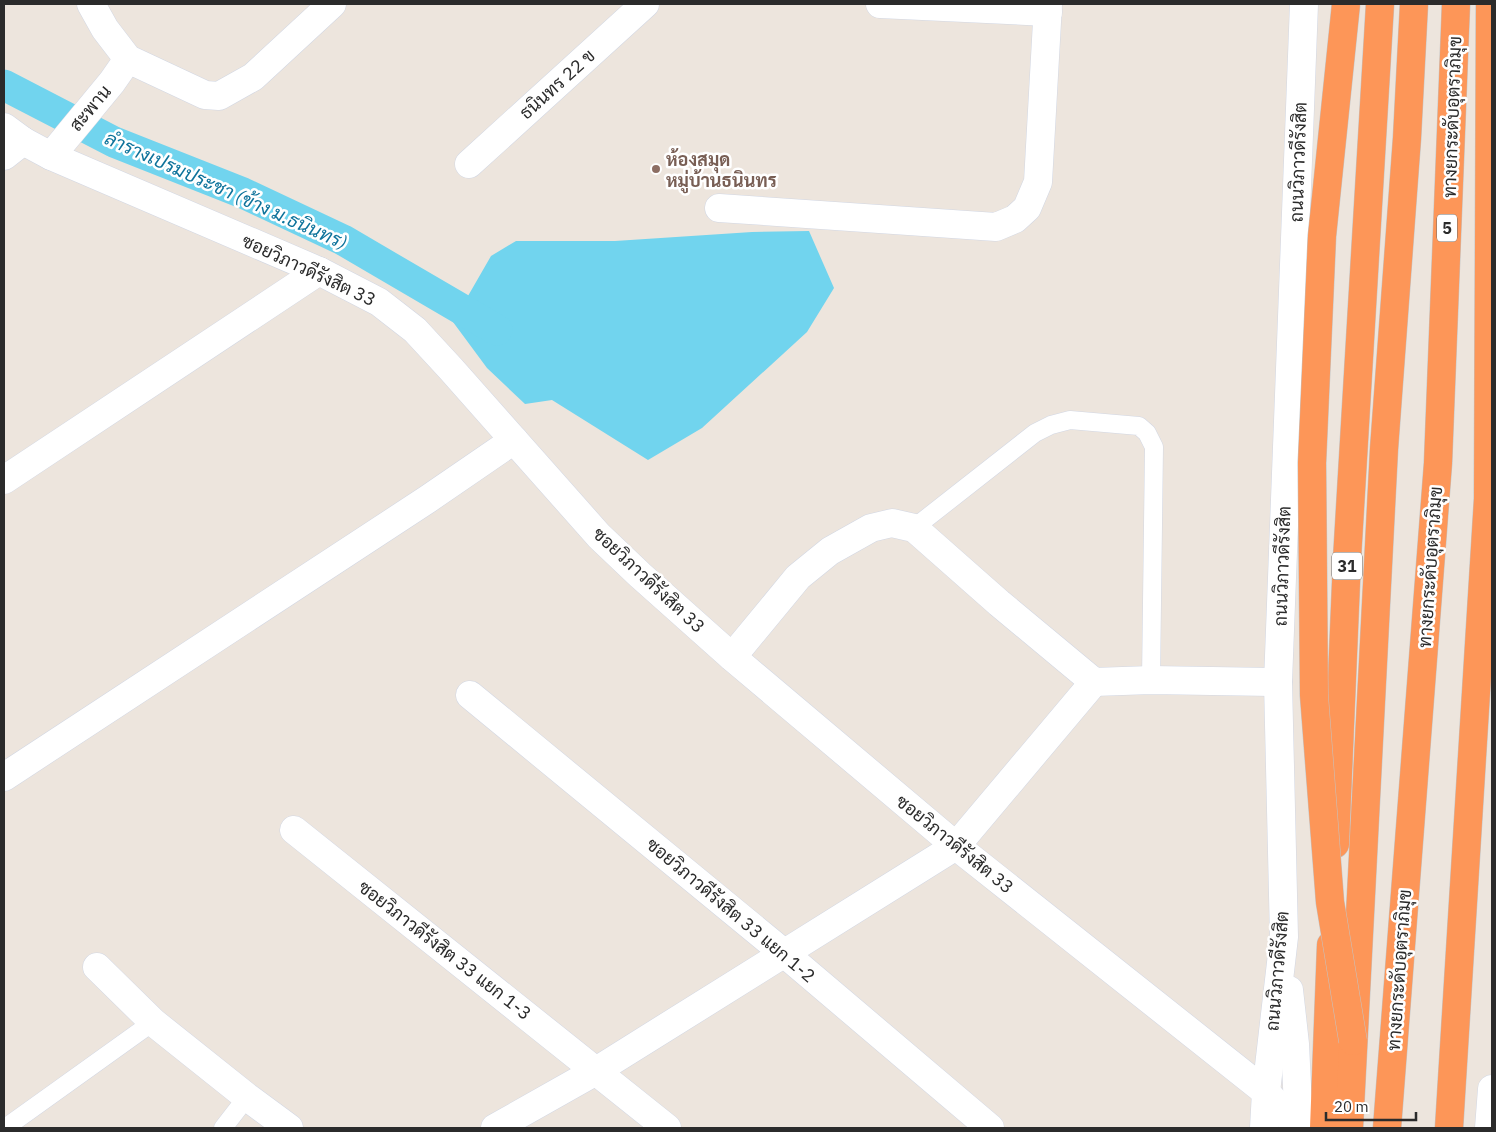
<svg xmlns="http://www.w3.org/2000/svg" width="1496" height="1132" viewBox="0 0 1496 1132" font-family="'IBM Plex Sans',Sarabun,sans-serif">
	<rect width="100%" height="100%" fill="#ede5dd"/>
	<path fill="#71d4ee" d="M809 231 834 288 807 332 702 428 648 460 552 400 525 404 487 368 453 322 491 256 516 241H615L752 232Z"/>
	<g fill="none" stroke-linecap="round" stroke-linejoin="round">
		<path stroke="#71d4ee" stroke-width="31" d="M4 85 114 142 243 193 343 240 497 330"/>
		<g stroke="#d2d7e3" stroke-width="19">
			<g id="lane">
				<path d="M914 528 1035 433 1051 425 1070 420 1139 426 1147 433 1154 447 1151 680"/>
				<path d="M5 1128 153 1022"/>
				<path d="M223 1128 247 1097"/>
			</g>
		</g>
		<g stroke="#d2d7e3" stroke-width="29">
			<g id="street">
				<path d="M91 4 105 29 128 59 205 95 219 96 253 77 332 4"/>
				<path d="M880 4 1048 12"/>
				<path d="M4 156 23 141"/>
				<path d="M51 156 112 82 128 59"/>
				<path d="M469 164 645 4"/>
				<path d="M719 208 996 227 1015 219 1027 208 1038 182 1048 4"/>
				<path d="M4 480 319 271"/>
				<path d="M732 657 798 577 830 551 871 528 892 523 914 528 999 603 1094 682 1151 680 1278 682"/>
				<path d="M470 695 785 954 990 1128"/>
				<path d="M4 777 428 499 514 440"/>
				<path d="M294 830 667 1128"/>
				<path d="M97 967 153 1022 247 1097 289 1128"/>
				<path d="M495 1128 596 1071 956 846 1094 682"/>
			</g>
		</g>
		<g stroke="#d2d7e3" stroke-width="29">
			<g id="secondary">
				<path d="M4 127 23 141 51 156 319 271 379 302 415 330 451 369 599 536 640 575 732 657 956 846 1266 1092 1298 1128"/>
				<path d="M1289 990 1295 1044 1299 1128"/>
				<path d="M1264 1128 1266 1092 1284 937 1278 682 1304 4"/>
				<path d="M1489 1128 1492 1089"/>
			</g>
		</g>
		<g stroke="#c4c4c4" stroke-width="29">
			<g id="highway">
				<path d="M1335 844 1347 559 1380 4"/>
				<path d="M1324 1128 1331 945"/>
				<path d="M1349 1128 1384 449 1407 138 1414 4"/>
				<path d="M1387 1128 1438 463 1456 4"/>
				<path d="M1449 1128 1488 499 1490 4"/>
			</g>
		</g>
		<use href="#lane" stroke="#fff" stroke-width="18"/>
		<use href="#street" stroke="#fff" stroke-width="28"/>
		<use href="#secondary" stroke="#fff" stroke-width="28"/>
		<use href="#highway" stroke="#fd9658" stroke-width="28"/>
		<g stroke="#c4c4c4" stroke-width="29" stroke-linecap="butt">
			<path id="highway-bridge" d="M1346 4 1322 236 1312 463 1314 695 1330 902 1353 1041"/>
		</g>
		<use href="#highway-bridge" stroke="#fd9658" stroke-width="28"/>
	</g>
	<circle fill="#8d6e63" stroke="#fff" stroke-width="2" cx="656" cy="169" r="5"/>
	<g text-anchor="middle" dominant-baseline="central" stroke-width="5" stroke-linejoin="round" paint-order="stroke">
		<g fill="#fff" stroke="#6b6b6b" stroke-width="1">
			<rect x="1437" y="214.5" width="20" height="27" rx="4"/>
			<rect x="1332" y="552.5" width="30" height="27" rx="4"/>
		</g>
		<g font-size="16" font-weight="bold" fill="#2b2b2b">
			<text x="1447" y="228">5</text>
			<text x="1347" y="566">31</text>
		</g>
		<g font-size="18" fill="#2b2b2b" stroke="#fff">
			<text transform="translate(557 84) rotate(-42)">ธนินทร 22 ข</text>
			<text transform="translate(90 108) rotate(-50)">สะพาน</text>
			<text transform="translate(1452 117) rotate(-88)">ทางยกระดับอุตราภิมุข</text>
			<text transform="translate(1298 162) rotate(-88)">ถนนวิภาวดีรังสิต</text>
			<text transform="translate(309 270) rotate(25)">ซอยวิภาวดีรังสิต 33</text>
			<text transform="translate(1282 566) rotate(-88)">ถนนวิภาวดีรังสิต</text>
			<text transform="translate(1430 567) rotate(-86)">ทางยกระดับอุตราภิมุข</text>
			<text transform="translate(649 580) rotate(43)">ซอยวิภาวดีรังสิต 33</text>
			<text transform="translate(955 844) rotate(39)">ซอยวิภาวดีรังสิต 33</text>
			<text transform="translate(731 910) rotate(40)">ซอยวิภาวดีรังสิต 33 แยก 1-2</text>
			<text transform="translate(445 950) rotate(38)">ซอยวิภาวดีรังสิต 33 แยก 1-3</text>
			<text transform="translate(1399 970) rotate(-86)">ทางยกระดับอุตราภิมุข</text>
			<text transform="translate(1277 971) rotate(-85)">ถนนวิภาวดีรังสิต</text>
		</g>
		<g font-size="18" font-weight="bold" fill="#785e54" stroke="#fff" text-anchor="start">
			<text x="666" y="159">ห้องสมุด<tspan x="666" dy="21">หมู่บ้านธนินทร</tspan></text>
		</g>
		<g font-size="19" font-style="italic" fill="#0e739b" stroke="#fff">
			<text transform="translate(226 190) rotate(24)">ลำรางเปรมประชา (ข้าง ม.ธนินทร)</text>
		</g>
	</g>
	<rect width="1496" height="1132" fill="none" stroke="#2b2b2b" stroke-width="10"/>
	<path d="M1326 1112v8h90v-8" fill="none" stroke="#2b2b2b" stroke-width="2.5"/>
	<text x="1334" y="1112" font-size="15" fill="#2b2b2b" stroke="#ffffff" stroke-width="4" paint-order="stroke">20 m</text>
</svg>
